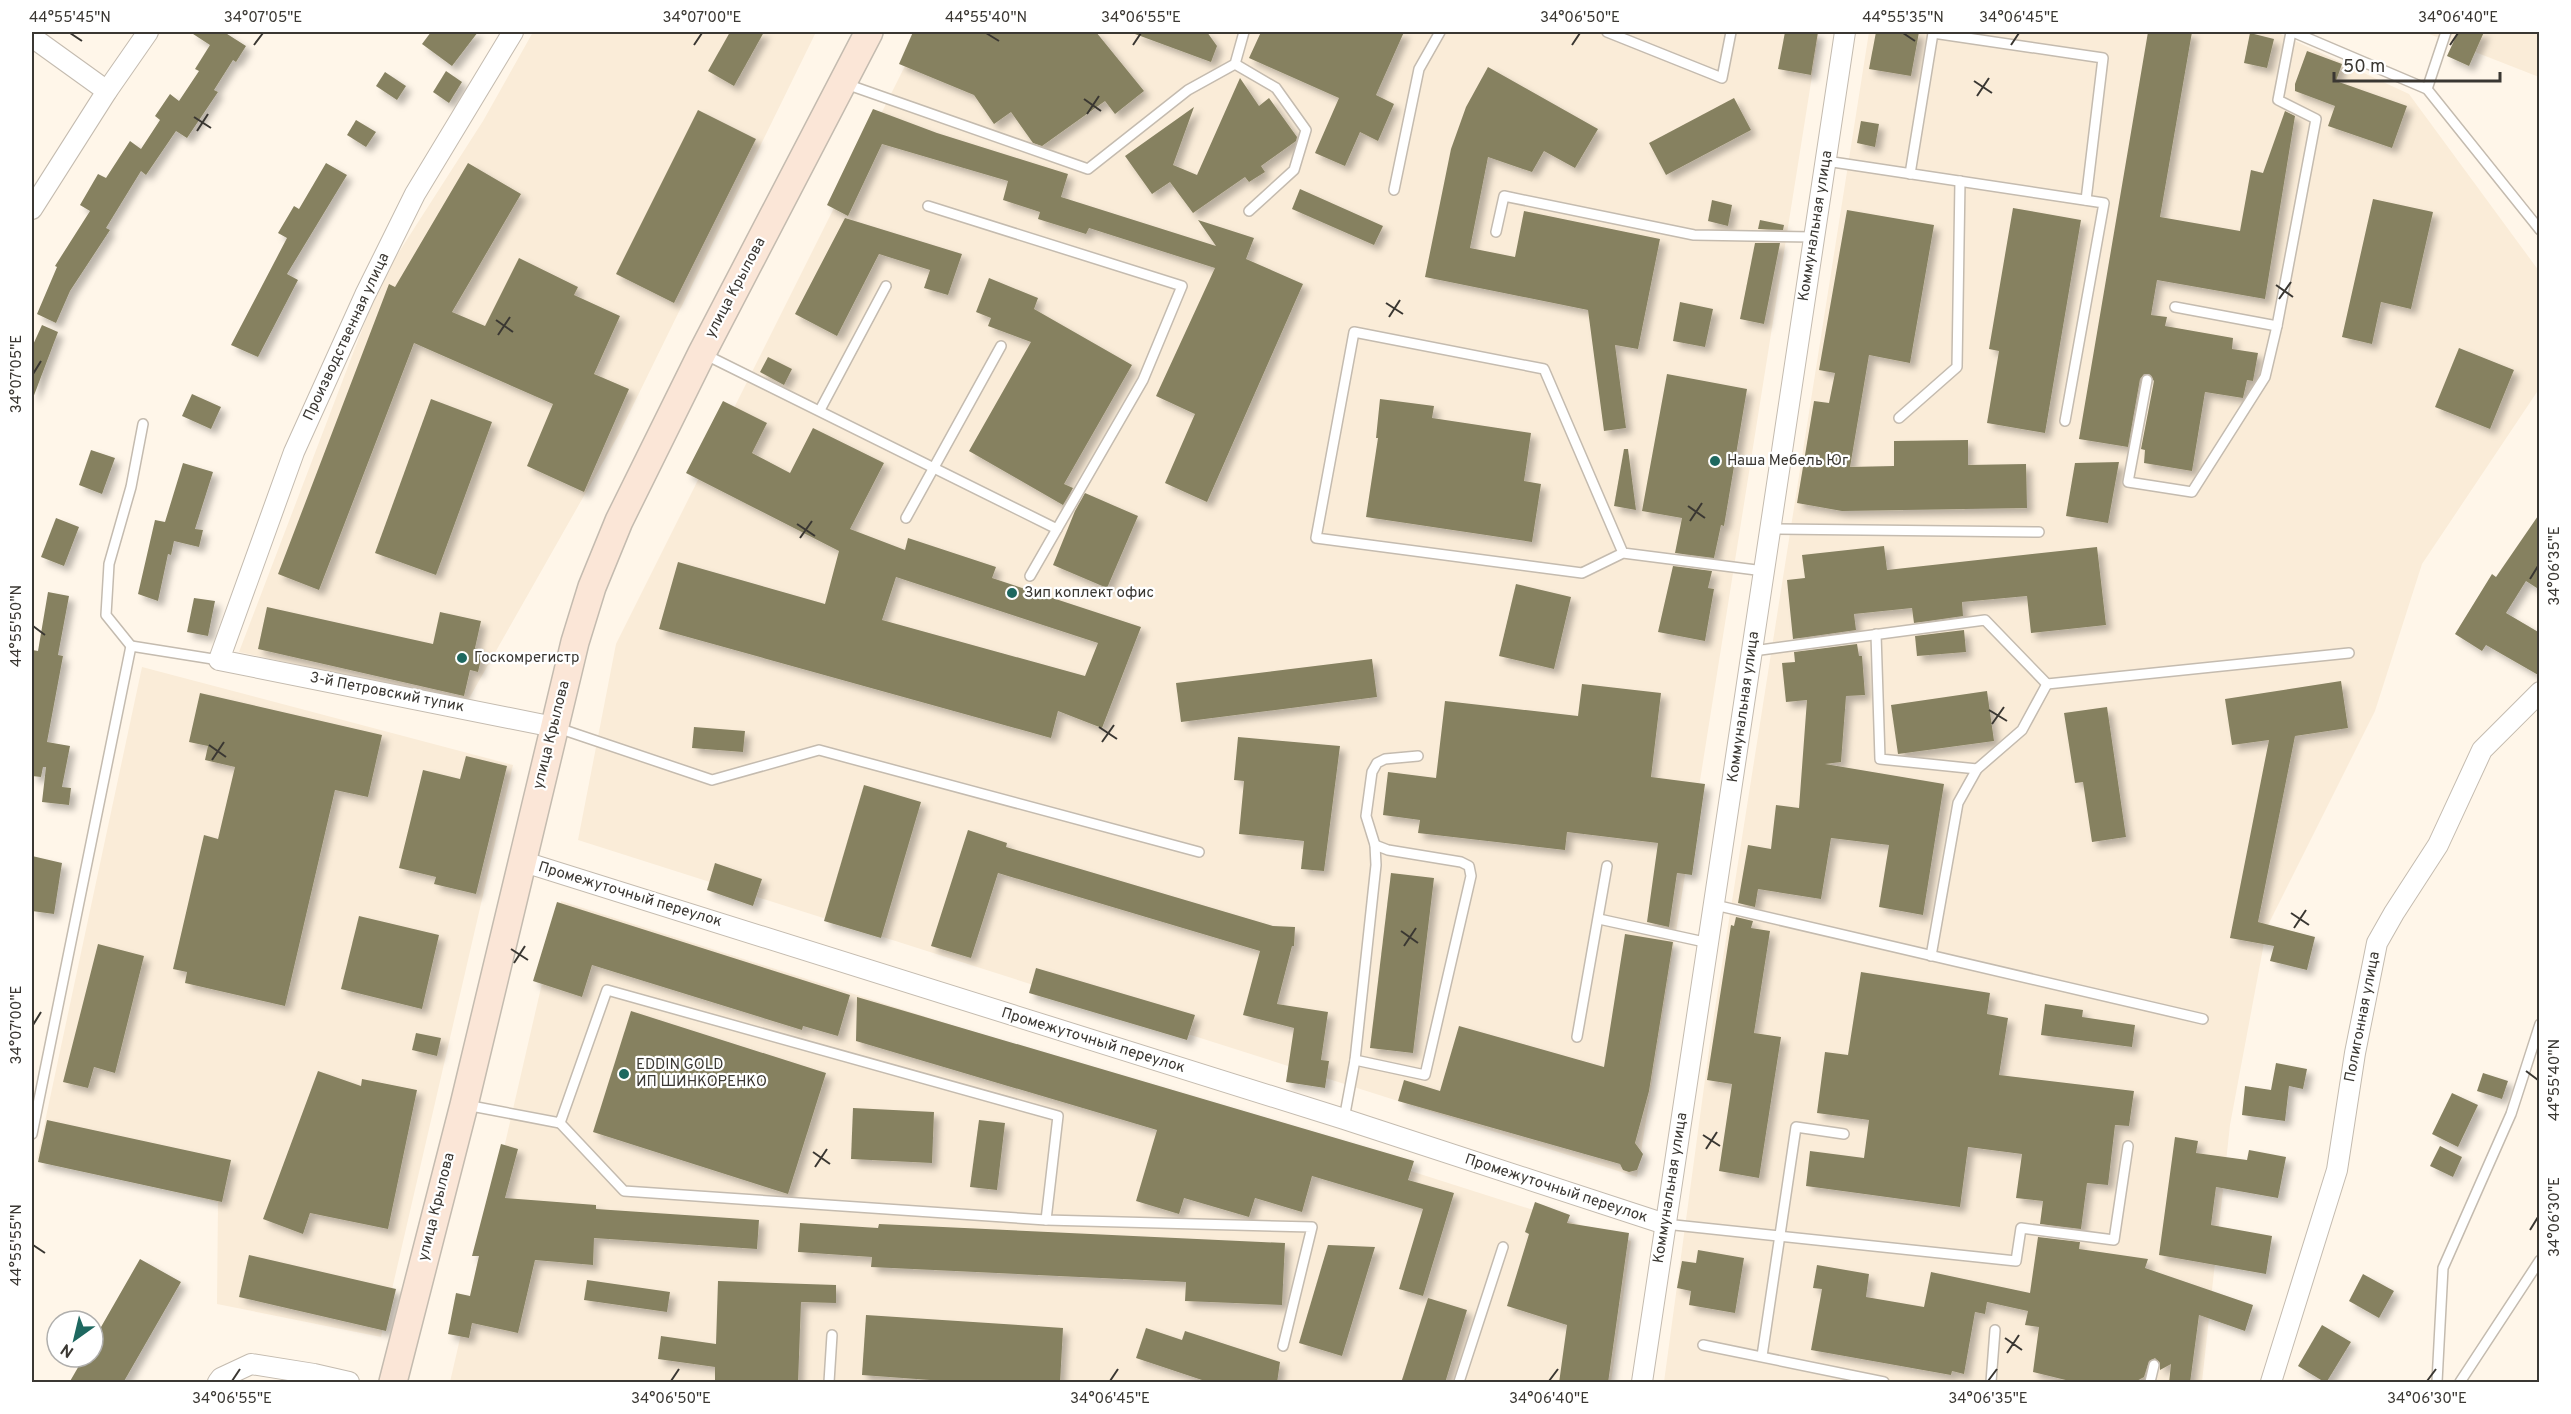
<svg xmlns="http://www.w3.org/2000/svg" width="2571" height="1414" viewBox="0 0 2571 1414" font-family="Overpass,sans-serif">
	<defs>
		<filter id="shadow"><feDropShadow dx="5.5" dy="5.5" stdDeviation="3" flood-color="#0004"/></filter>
	</defs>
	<rect width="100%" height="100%" fill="#fff6e9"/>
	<g fill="#faecd8">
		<path d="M533 32H816L619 434 467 702 239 652 381 280 483 121Z"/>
		<path d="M922 32H1819L1637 1177 578 840 616 644Z"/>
		<path d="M1869 32H2276L2409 94 2539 271V389L2422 564 2375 711 2267 927 2230 1125 2202 1382H1664L1712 1028Z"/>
		<path d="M2424 32H2539V77Z"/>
		<path d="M142 667 513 765 381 1337 217 1304 218 1202 37 1159Z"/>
		<path d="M561 901 1631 1241 1611 1382H450Z"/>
	</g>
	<g fill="#868161" fill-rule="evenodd" filter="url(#shadow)">
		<path d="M190 32H224L246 46 236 62 233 60 214 90 218 92 187 138 176 131 146 175 141 171 106 228 110 230 70 291 56 323 37 314 57 267 55 266 90 211 80 205 98 174 106 178 130 141 141 149 160 120 155 116 170 94 179 101 199 71 195 69 210 45Z"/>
		<path d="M431 32H478L452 66 422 44Z"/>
		<path d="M730 32H764L734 86 708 71Z"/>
		<path d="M913 32H1096L1144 91 1115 114 1105 101 1042 146 1033 143 1011 112 994 124 974 95 899 64Z"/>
		<path d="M1135 32H1207L1217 46 1211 62 1135 34Z"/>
		<path d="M1261 32H1404L1376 95 1394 104 1378 141 1360 132 1345 166 1315 153 1339 98 1249 58Z"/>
		<path d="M1785 32H1818L1811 75 1778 69Z"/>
		<path d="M1876 32H1919L1911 76 1869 69Z"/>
		<path d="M2148 32H2192L2160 217 2240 231 2251 170 2263 173 2285 111 2295 116 2265 299 2157 280 2151 315 2167 317 2165 326 2233 338 2232 349 2258 353 2253 381 2247 380 2243 398 2205 392 2192 471 2144 463 2145 450 2141 449 2154 381 2149 374H2144L2140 379 2128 447 2079 439Z"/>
		<path d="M2458 32H2484L2469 66 2447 56Z"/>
		<path d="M2250 33 2274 39 2267 68 2244 63Z"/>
		<path d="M2307 51 2342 64 2336 81 2407 106 2392 148 2328 126 2335 106 2295 91V84Z"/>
		<path d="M1488 67 1598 129 1575 168 1544 151 1532 172 1488 157 1470 248 1515 257 1524 211 1660 239 1638 349 1615 345 1626 428 1604 431 1588 310 1425 277 1451 149 1466 107Z"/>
		<path d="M446 71 462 82 449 103 433 92Z"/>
		<path d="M385 72 406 86 397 100 376 86Z"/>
		<path d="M1240 78 1259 106 1269 98 1297 137 1296 141 1261 166 1265 172 1249 182 1245 177 1193 213 1170 182 1152 194 1125 156 1194 107 1173 165 1197 175Z"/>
		<path d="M1734 98 1751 130 1666 175 1649 143Z"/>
		<path d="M873 109 937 133 1068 174 1061 197 1216 246 1198 220 1254 238 1246 259 1303 284 1207 502 1165 483 1195 414 1156 396 1215 268 1089 228 1086 234 1038 219 1040 212 1003 200 1008 181 882 144 848 216 827 205Z"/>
		<path d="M698 110 756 139 674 303 616 274Z"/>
		<path d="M356 120 376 132 366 147 347 135Z"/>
		<path d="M1861 121 1879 124 1875 147 1857 143Z"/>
		<path d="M326 163 347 175 287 274 298 280 258 357 231 345 287 238 278 233 294 206 299 209Z"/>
		<path d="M468 163 521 194 452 312 485 326 519 258 578 287 574 295 620 316 594 374 629 389 584 492 527 466 553 404 414 343 319 590 278 574 389 284 395 287Z"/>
		<path d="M1300 189 1383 226 1374 245 1292 209Z"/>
		<path d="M2373 199 2433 212 2411 309 2381 302 2372 344 2342 337Z"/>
		<path d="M1712 200 1732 205 1728 226 1708 221Z"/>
		<path d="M2013 208 2081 220 2045 433 1987 423 1999 351 1989 349Z"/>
		<path d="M1847 210 1934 225 1910 363 1869 355 1850 467 1894 466V441L1968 440V465L2026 464 2027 508 1842 511 1797 503 1814 401 1829 403 1835 373 1819 370Z"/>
		<path d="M845 218 962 254 948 295 924 288 930 270 879 254 837 336 795 314Z"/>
		<path d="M1760 220 1784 225 1783 230 1758 229Z"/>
		<path d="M1755 243H1780L1764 324 1740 319Z"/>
		<path d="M989 278 1038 298 1034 309 1132 365 1064 484 1073 488 1063 505 969 451 1031 342 988 326 991 318 976 312Z"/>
		<path d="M1680 302 1713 309 1705 347 1673 341Z"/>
		<path d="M42 325 58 332 33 398 32 347Z"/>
		<path d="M2459 348 2514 370 2490 429 2435 407Z"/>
		<path d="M768 357 792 369 784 385 760 372Z"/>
		<path d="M1667 374 1747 389 1724 526 1721 525 1714 558 1675 553 1682 518 1642 511Z"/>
		<path d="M192 394 221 407 211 429 182 416Z"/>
		<path d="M431 399 492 422 436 575 375 553Z"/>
		<path d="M1380 399 1434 406 1432 418 1531 433 1524 481 1541 484 1532 542 1366 517 1378 438H1376Z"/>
		<path d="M723 401 767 423 752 453 790 473 813 428 884 463 850 529 905 550 908 538 996 567 992 578 1141 627 1102 728 1058 711 1051 738 659 629 678 562 825 604 839 551 686 473ZM896 577 1098 643 1085 676 882 620Z"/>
		<path d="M1624 449H1628L1636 510 1614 506Z"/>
		<path d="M91 450 115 458 102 494 79 485Z"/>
		<path d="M2119 462 2108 523 2066 516 2075 463Z"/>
		<path d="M183 463 213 472 195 529 203 530 199 547 174 541 171 555 168 554 158 601 138 594 155 520 165 522Z"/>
		<path d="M1085 493 1138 516 1107 588 1053 565 1075 511Z"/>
		<path d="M2540 513V590L2526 581 2506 613 2540 633V676L2486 645 2482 651 2455 634 2492 574 2496 577Z"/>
		<path d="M56 518 79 527 64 566 41 557Z"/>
		<path d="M1884 546 1887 570 2097 547 2106 625 2031 633 2027 596 1962 602 1963 616 1914 623 1912 608 1854 614 1856 630 1793 639 1787 580 1805 578 1802 555Z"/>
		<path d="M1673 566 1712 571 1708 588 1714 589 1705 641 1658 632Z"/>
		<path d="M1516 584 1571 597 1554 669 1499 656Z"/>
		<path d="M48 592 69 596 58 655 63 656 47 742 70 746 62 787 71 788 69 805 42 802 46 767H43L41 777 32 776V650L38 651Z"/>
		<path d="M194 598 215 601 208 636 187 632Z"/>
		<path d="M267 607 433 644 440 612 481 621 475 648 483 650 478 672 470 670 464 696 258 649Z"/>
		<path d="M1964 630 1966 652 1917 656 1915 636Z"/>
		<path d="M1857 644 1859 656H1862L1865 695 1846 696 1841 762 1825 764 1944 784 1923 915 1879 907 1889 845 1831 838 1821 899 1758 889 1755 907 1738 903 1748 845 1771 849 1776 805 1799 808 1807 700 1786 702 1782 663 1795 662 1794 652Z"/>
		<path d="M1372 659 1377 697 1181 722 1176 683Z"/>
		<path d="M2341 681 2348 728 2295 736 2258 922 2315 937 2307 970 2270 961 2274 946 2230 938 2269 740 2232 745 2225 699Z"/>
		<path d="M1582 684 1661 693 1651 777 1705 784 1692 875 1677 873 1669 927 1647 922 1658 843 1567 832 1565 850 1418 833 1420 820 1383 815 1388 772 1436 778 1445 701 1578 716Z"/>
		<path d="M1987 691 1994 741 1898 754 1891 705Z"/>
		<path d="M200 693 382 735 368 797 335 790 285 1006 185 983 187 972 173 969 204 835 218 839 235 767 205 760 208 746 189 742Z"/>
		<path d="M2107 707 2126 837 2092 842 2083 782 2075 783 2064 713Z"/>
		<path d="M694 727 745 731 743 752 692 748Z"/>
		<path d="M1238 737 1340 746 1324 871 1301 869 1304 841 1239 834 1244 781 1234 780Z"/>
		<path d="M466 756 507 766 476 894 434 884 436 877 399 868 423 770 460 779Z"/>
		<path d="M864 785 921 802 881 938 824 921Z"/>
		<path d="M968 830 1007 843 1006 847 1273 926 1295 927 1294 946H1292L1277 1004 1328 1012 1321 1060 1329 1061 1325 1088 1286 1082 1294 1028 1243 1015 1260 951 998 873 971 958 931 946Z"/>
		<path d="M32 856 62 863 54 914 32 911Z"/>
		<path d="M715 863 762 879 753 906 707 890Z"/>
		<path d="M1391 873 1434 878 1413 1053 1370 1048Z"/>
		<path d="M557 902 850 995 838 1036 803 1026 802 1030 592 965 582 997 533 981Z"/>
		<path d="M359 916 439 935 422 1009 341 989Z"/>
		<path d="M1736 917 1753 921 1751 928 1770 931 1754 1033 1781 1037 1759 1178 1719 1171 1732 1084 1707 1080 1731 925 1734 926Z"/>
		<path d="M1625 934 1673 942 1649 1091 1635 1143 1643 1154 1637 1170 1629 1172 1623 1170 1620 1164 1398 1101 1404 1080 1440 1091 1459 1026 1604 1067Z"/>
		<path d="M98 944 144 956 115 1073 94 1067 88 1088 63 1082Z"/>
		<path d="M1036 968 1195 1015 1187 1040 1029 993Z"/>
		<path d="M1861 972 1990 993 1987 1014 2008 1018 1999 1075 2134 1091 2129 1126 2115 1125 2108 1185 2087 1183 2081 1229 2040 1224 2043 1201 2016 1198 2022 1154 1968 1147 1960 1207 1806 1186 1810 1151 1864 1158 1869 1120 1817 1113 1825 1052 1848 1055Z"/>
		<path d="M857 997 1414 1161 1408 1180 1454 1193 1423 1296 1399 1289 1423 1209 1312 1176 1302 1212 1255 1198 1249 1217 1184 1198 1179 1214 1136 1201 1157 1130 856 1041Z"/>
		<path d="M2045 1004 2083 1010 2082 1017 2135 1025 2132 1047 2041 1035Z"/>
		<path d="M631 1011 826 1073 788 1194 593 1132Z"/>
		<path d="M416 1033 441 1038 437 1056 412 1050Z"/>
		<path d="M2276 1063 2307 1069 2303 1089 2289 1086 2285 1121 2242 1115 2245 1086 2271 1090Z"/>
		<path d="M318 1071 361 1086 362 1079 417 1090 388 1229 310 1213 303 1234 263 1219Z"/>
		<path d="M2483 1073 2508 1081 2502 1099 2477 1091Z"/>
		<path d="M2452 1093 2478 1105 2458 1147 2432 1134Z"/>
		<path d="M853 1108 934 1112 932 1163 851 1159Z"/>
		<path d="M47 1120 231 1160 222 1202 38 1162Z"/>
		<path d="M979 1120 1005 1123 997 1190 970 1187Z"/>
		<path d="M2175 1137 2198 1141 2196 1153 2247 1160 2249 1150 2286 1157 2278 1198 2216 1187 2211 1225 2272 1236 2266 1274 2159 1255Z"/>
		<path d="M501 1144 518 1149 505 1198 596 1205V1209L759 1220 757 1249 594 1238 593 1265 535 1260 518 1333 472 1323 469 1338 448 1334 456 1293 470 1296 479 1256H472Z"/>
		<path d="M2440 1146 2462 1157 2453 1177 2430 1166Z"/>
		<path d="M1535 1202 1570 1215 1567 1223 1629 1233 1608 1383H1559L1567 1325 1507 1306 1529 1234 1525 1232Z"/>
		<path d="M800 1223 878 1228 879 1224 1285 1243 1282 1305 1185 1301 1186 1282 871 1267 872 1257 798 1252Z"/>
		<path d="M2038 1237 2080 1242 2079 1249 2148 1259 2145 1268 2253 1305 2245 1331 2199 1315 2190 1383H2169L2171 1364 2160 1370V1363L2155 1358 2149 1361 2144 1377 2133 1383H2078L2033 1372 2039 1327 2025 1325 2028 1311 1987 1302 1985 1314 1975 1312 1964 1374 1952 1371 1951 1375 1811 1350 1822 1289 1813 1288 1817 1265 1869 1274 1866 1297 1924 1307 1931 1272 2030 1293Z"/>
		<path d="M1328 1245 1375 1247 1342 1356 1299 1343Z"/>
		<path d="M1698 1250 1744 1258 1735 1313 1689 1305 1691 1291 1677 1288 1682 1261 1696 1263Z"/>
		<path d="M249 1255 396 1289 386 1331 239 1297Z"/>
		<path d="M140 1259 181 1282 123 1383H69L84 1357H93V1341Z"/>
		<path d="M2363 1274 2394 1291 2379 1318 2349 1301Z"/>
		<path d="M587 1280 670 1292 667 1312 584 1300Z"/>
		<path d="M718 1281 836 1285V1303L801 1302 798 1383H715V1367L658 1359 661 1336 716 1344Z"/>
		<path d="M1428 1298 1467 1310 1445 1383H1401Z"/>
		<path d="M866 1315 1063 1328 1060 1383H971L862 1375Z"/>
		<path d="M2322 1325 2351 1342 2326 1383 2298 1366Z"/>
		<path d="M1146 1328 1182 1340 1185 1331 1280 1362 1277 1383H1211L1136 1358Z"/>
	</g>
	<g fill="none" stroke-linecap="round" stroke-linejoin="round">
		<g stroke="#c4bbaf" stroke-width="12">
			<g id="service">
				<path d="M1607 32 1722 78 1731 32"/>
				<path d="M2293 32 2427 89 2540 230"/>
				<path d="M1235 64 1276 88 1306 130 1294 170 1249 211"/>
				<path d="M846 84 1088 169 1188 90 1235 64 1244 32"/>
				<path d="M2427 89 2446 32"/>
				<path d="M1826 161 2104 203 2065 421"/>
				<path d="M1910 174 1933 33 2103 58 2086 200"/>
				<path d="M1394 190 1419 69 1440 32"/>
				<path d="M1496 232 1504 196 1694 235 1814 237"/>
				<path d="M2175 307 2277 326 2316 119 2278 100 2291 32"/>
				<path d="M704 354 1057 529 1143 380 1182 286 928 206"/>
				<path d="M2147 380 2128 482 2192 492 2265 377 2277 326"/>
				<path d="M820 410 886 286"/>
				<path d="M1899 418 1957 367 1960 181"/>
				<path d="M906 518 1001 346"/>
				<path d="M1771 529 2039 532"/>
				<path d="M1623 553 1544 369 1354 332 1316 538 1582 573 1623 553 1764 571"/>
				<path d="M1030 576 1057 529"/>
				<path d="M1876 634 1880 759 1977 769"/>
				<path d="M131 646 106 615 109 564 131 487 143 424"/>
				<path d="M1753 651 1985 620 2047 684 2349 653"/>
				<path d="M558 728 712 780 819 750 1199 852"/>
				<path d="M1715 905 2203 1019"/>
				<path d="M1599 919 1709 943"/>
				<path d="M1931 956 1958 803 1977 769 2022 730 2047 684"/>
				<path d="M1577 1037 1607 866"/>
				<path d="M1355 1060 1425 1075 1471 876 1469 866 1461 862 1388 850 1375 845"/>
				<path d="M466 1105 560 1123 607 990 1058 1116 1046 1220"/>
				<path d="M1344 1119 1355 1060 1376 865 1375 845 1366 816 1372 772 1377 763 1385 759 1418 756"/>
				<path d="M560 1123 624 1191 1046 1220 1312 1227 1283 1346"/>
				<path d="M32 1134 131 646 219 660"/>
				<path d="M1665 1224 2016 1261 2021 1228 2114 1240 2128 1146"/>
				<path d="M1703 1345 1884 1382"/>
				<path d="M1762 1356 1796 1127 1844 1134"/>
				<path d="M829 1382 832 1335"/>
				<path d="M1459 1382 1503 1247"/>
				<path d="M1991 1382 1995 1330"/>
				<path d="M2150 1382 2154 1365"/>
				<path d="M2437 1382 2443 1268 2511 1114 2540 1024"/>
				<path d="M2460 1382 2540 1260"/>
			</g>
		</g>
		<g stroke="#c4bbaf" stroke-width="22">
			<g id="minor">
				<path d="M513 32 415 194 365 295 294 452 219 660 554 727"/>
				<path d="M32 37 107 91"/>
				<path d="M32 209 107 91 148 32"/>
				<path d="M521 861 1344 1119 1665 1224"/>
				<path d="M218 1382 221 1378 251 1364 314 1374 349 1382"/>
				<path d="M1642 1382 1845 32"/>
				<path d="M2271 1382 2337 1170 2355 1053 2377 943 2394 913 2438 845 2482 750 2540 692"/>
			</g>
		</g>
		<g stroke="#c4bbaf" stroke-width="30">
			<path id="secondary" d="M393 1382 464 1105 575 642 592 587 619 521 702 353 869 32"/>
		</g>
		<use href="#service" stroke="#fff" stroke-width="9"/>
		<use href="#minor" stroke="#fff" stroke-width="20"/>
		<use href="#secondary" stroke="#fbe6d7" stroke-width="27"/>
	</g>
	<path fill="none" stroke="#3a3732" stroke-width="2" d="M70 33 82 41M986 33 999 41M1903 33 1915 41M254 45 263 33M694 45 702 33M1133 45 1141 33M1572 45 1580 33M2011 45 2019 33M2450 45 2458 33M1974 81 1992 93M1977 96 1989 78M1084 99 1101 111M1087 114 1099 96M194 117 211 128M197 131 208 114M2276 285 2293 297M2279 299 2291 282M1386 303 1403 314M1389 317 1400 300M496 320 513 332M498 335 510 317M33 374 41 361M1688 506 1705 518M1690 521 1702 503M797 524 815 536M800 538 812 521M2530 579 2538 566M33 626 45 635M1989 710 2007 721M1992 724 2004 707M1099 727 1117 739M1102 742 1114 725M209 745 226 757M212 760 224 742M2291 913 2309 925M2294 928 2306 910M1401 931 1418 943M1404 946 1416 928M511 949 528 960M514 963 525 946M33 1025 41 1012M2526 1071 2538 1080M1703 1135 1720 1146M1706 1149 1717 1132M813 1152 830 1164M815 1167 827 1149M2530 1230 2538 1217M33 1245 45 1253M2005 1338 2022 1350M2007 1353 2019 1335M232 1381 240 1369M671 1381 679 1369M1110 1381 1118 1369M1549 1381 1558 1369M1988 1381 1997 1369M2427 1381 2436 1369"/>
	<g fill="#1e6860" stroke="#fff" stroke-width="2">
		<circle cx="1715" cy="461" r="6"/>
		<circle cx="1012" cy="593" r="6"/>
		<circle cx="462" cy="658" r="6"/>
		<circle cx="624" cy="1074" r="6"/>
	</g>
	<g text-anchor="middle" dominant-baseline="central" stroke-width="4.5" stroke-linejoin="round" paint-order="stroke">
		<g font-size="15" fill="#3a3732" stroke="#fff">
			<text transform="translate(1816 226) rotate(-81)">Коммунальная улица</text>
			<text transform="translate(736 288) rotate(-62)">улица Крылова</text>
			<text transform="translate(347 337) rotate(-65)">Производственная улица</text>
			<text transform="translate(387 693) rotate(11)">3-й Петровский тупик</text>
			<text transform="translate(1744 707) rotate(-82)">Коммунальная улица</text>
			<text transform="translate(552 735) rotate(-76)">улица Крылова</text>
			<text transform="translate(630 895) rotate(17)">Промежуточный переулок</text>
			<text transform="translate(2363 1017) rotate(-79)">Полигонная улица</text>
			<text transform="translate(1093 1041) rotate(17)">Промежуточный переулок</text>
			<text transform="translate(1671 1188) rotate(-81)">Коммунальная улица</text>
			<text transform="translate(1556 1189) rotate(18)">Промежуточный переулок</text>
			<text transform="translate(437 1207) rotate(-76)">улица Крылова</text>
		</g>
		<g font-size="15" fill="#3a3732" stroke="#fff" text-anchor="start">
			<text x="1727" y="461">Наша Мебель Юг</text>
			<text x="1024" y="593">Зип коплект офис</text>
			<text x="474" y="658">Госкомрегистр</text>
			<text x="636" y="1065">EDDIN GOLD<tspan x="636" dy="17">ИП ШИНКОРЕНКО</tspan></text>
		</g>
	</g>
	<rect width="2571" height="1414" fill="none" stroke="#ffffff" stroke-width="66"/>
	<g transform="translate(75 1339) rotate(214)"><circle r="28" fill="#ffffff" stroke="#b0afad" stroke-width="1.5"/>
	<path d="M0-4.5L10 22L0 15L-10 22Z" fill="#1e6860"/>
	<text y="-9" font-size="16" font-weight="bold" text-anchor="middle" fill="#3a3732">N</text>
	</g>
	<path d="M2334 72v9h166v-9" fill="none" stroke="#3a3732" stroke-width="3"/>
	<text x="2343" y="72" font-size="18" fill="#3a3732" stroke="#ffffff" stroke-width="4.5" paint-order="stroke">50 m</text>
	<rect x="33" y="33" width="2505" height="1348" fill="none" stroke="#3a3732" stroke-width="2"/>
	<g font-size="15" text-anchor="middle" fill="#3a3732">
		<text x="70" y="22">44°55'45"N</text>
		<text x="263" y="22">34°07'05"E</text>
		<text x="702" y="22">34°07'00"E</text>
		<text x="986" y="22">44°55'40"N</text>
		<text x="1141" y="22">34°06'55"E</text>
		<text x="1580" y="22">34°06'50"E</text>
		<text x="1903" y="22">44°55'35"N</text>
		<text x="2019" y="22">34°06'45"E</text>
		<text x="2458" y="22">34°06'40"E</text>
		<text transform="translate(16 374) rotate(-90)" y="5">34°07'05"E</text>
		<text transform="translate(2554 566) rotate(-90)" y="5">34°06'35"E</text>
		<text transform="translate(16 626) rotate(-90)" y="5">44°55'50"N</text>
		<text transform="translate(16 1025) rotate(-90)" y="5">34°07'00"E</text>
		<text transform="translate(2554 1080) rotate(-90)" y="5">44°55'40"N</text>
		<text transform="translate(2554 1217) rotate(-90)" y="5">34°06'30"E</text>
		<text transform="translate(16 1245) rotate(-90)" y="5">44°55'55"N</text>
		<text x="232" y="1403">34°06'55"E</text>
		<text x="671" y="1403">34°06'50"E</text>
		<text x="1110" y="1403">34°06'45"E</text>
		<text x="1549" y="1403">34°06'40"E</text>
		<text x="1988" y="1403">34°06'35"E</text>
		<text x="2427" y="1403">34°06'30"E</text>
	</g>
</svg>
